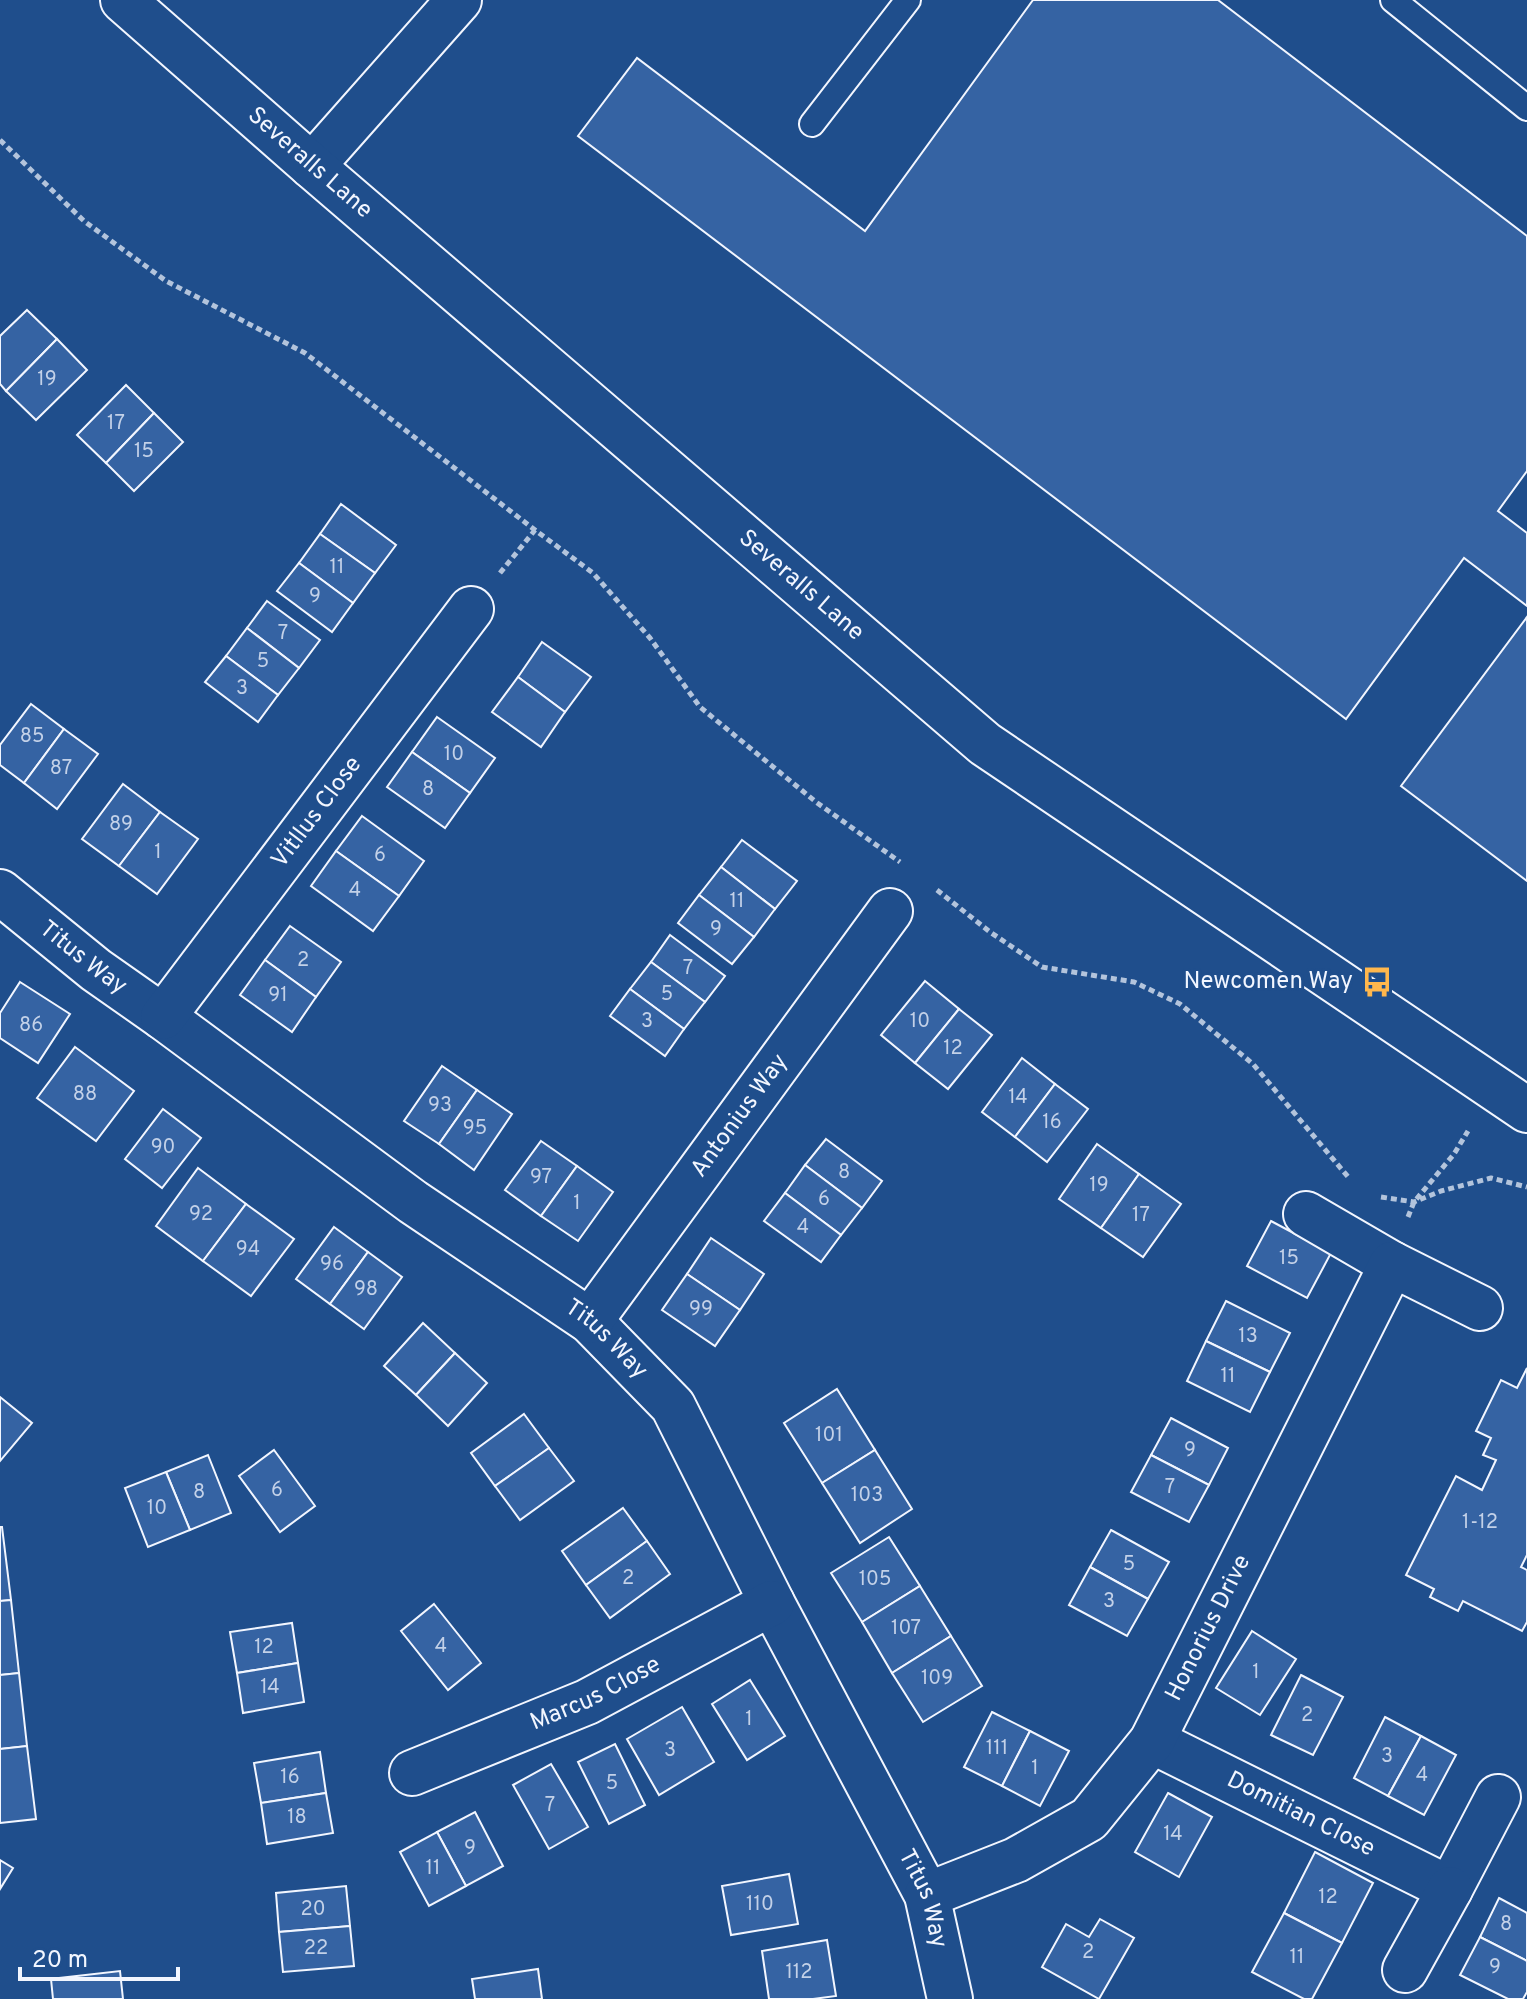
<svg xmlns="http://www.w3.org/2000/svg" width="1527" height="1999" viewBox="0 0 1527 1999" font-family="Overpass,sans-serif">
	<rect width="100%" height="100%" fill="#1f4e8c"/>
	<g fill="#3563a3" stroke="#f2f6ff" stroke-width="2">
		<path d="M1033 0H1218L1527 236V471L1498 511 1527 533V606L1464 558 1346 719 578 136 637 58 865 231Z"/>
		<path d="M27 310 57 339 6 391 0 384V336Z"/>
		<path d="M57 339 87 370 36 420 6 391Z"/>
		<path d="M126 385 154 413 106 463 77 435Z"/>
		<path d="M154 413 183 442 134 491 106 463Z"/>
		<path d="M341 504 396 545 375 573 320 534Z"/>
		<path d="M320 534 375 573 353 603 299 563Z"/>
		<path d="M299 563 353 603 332 632 277 591Z"/>
		<path d="M267 601 320 640 299 668 247 628Z"/>
		<path d="M1527 617V881L1401 786Z"/>
		<path d="M247 628 299 668 278 695 226 656Z"/>
		<path d="M542 642 591 677 565 712 518 677Z"/>
		<path d="M226 656 278 695 258 722 205 682Z"/>
		<path d="M518 677 565 712 541 747 492 712Z"/>
		<path d="M31 704 64 729 24 783 0 765V745Z"/>
		<path d="M437 717 495 758 470 793 412 752Z"/>
		<path d="M64 729 98 754 57 809 24 783Z"/>
		<path d="M412 752 470 793 445 828 387 787Z"/>
		<path d="M123 784 160 812 119 866 82 839Z"/>
		<path d="M160 812 198 839 157 894 119 866Z"/>
		<path d="M362 816 424 861 399 896 336 851Z"/>
		<path d="M742 840 797 881 775 909 721 867Z"/>
		<path d="M336 851 399 896 373 931 311 886Z"/>
		<path d="M721 867 775 909 754 937 699 895Z"/>
		<path d="M699 895 754 937 732 964 678 923Z"/>
		<path d="M290 926 341 962 316 997 265 960Z"/>
		<path d="M670 935 725 976 705 1002 651 962Z"/>
		<path d="M265 960 316 997 292 1032 240 995Z"/>
		<path d="M651 962 705 1002 684 1029 630 989Z"/>
		<path d="M925 981 959 1009 915 1063 881 1035Z"/>
		<path d="M20 982 70 1014 38 1063 0 1038V1013Z"/>
		<path d="M630 989 684 1029 665 1056 610 1016Z"/>
		<path d="M959 1009 992 1035 948 1089 915 1063Z"/>
		<path d="M75 1047 134 1091 96 1141 37 1098Z"/>
		<path d="M1022 1058 1055 1084 1015 1137 982 1112Z"/>
		<path d="M442 1066 477 1090 439 1144 404 1121Z"/>
		<path d="M1055 1084 1088 1109 1047 1162 1015 1137Z"/>
		<path d="M477 1090 512 1114 474 1170 439 1144Z"/>
		<path d="M163 1109 201 1138 162 1188 125 1159Z"/>
		<path d="M826 1139 882 1181 862 1208 805 1165Z"/>
		<path d="M541 1141 577 1166 541 1216 505 1190Z"/>
		<path d="M1097 1144 1139 1174 1101 1228 1059 1199Z"/>
		<path d="M805 1165 862 1208 841 1235 785 1193Z"/>
		<path d="M577 1166 613 1192 578 1241 541 1216Z"/>
		<path d="M198 1168 246 1204 203 1261 156 1226Z"/>
		<path d="M1139 1174 1181 1204 1143 1257 1101 1228Z"/>
		<path d="M785 1193 841 1235 821 1262 764 1221Z"/>
		<path d="M246 1204 294 1239 251 1296 203 1261Z"/>
		<path d="M1271 1221 1331 1253 1307 1298 1247 1266Z"/>
		<path d="M334 1227 368 1252 330 1304 296 1279Z"/>
		<path d="M711 1238 764 1274 740 1310 687 1274Z"/>
		<path d="M368 1252 402 1277 364 1329 330 1304Z"/>
		<path d="M687 1274 740 1310 715 1346 662 1310Z"/>
		<path d="M1226 1301 1290 1333 1270 1372 1206 1341Z"/>
		<path d="M423 1323 455 1353 416 1395 384 1366Z"/>
		<path d="M1206 1341 1270 1372 1250 1412 1187 1381Z"/>
		<path d="M455 1353 487 1383 448 1426 416 1395Z"/>
		<path d="M1527 1368V1555L1521 1567 1527 1570V1622L1522 1631 1463 1601 1458 1611 1430 1597 1434 1589 1406 1575 1456 1476 1482 1490 1496 1460 1483 1455 1491 1438 1476 1431 1501 1380 1517 1388Z"/>
		<path d="M837 1389 875 1450 822 1483 784 1423Z"/>
		<path d="M0 1397 32 1423 0 1461Z"/>
		<path d="M524 1414 549 1448 495 1486 471 1453Z"/>
		<path d="M1171 1418 1228 1448 1209 1485 1151 1455Z"/>
		<path d="M549 1448 574 1481 520 1520 495 1486Z"/>
		<path d="M274 1450 315 1506 280 1532 239 1476Z"/>
		<path d="M875 1450 912 1509 860 1543 822 1483Z"/>
		<path d="M208 1455 231 1513 190 1530 166 1472Z"/>
		<path d="M1151 1455 1209 1485 1189 1522 1131 1492Z"/>
		<path d="M166 1472 190 1530 148 1547 125 1488Z"/>
		<path d="M623 1508 647 1541 586 1585 562 1551Z"/>
		<path d="M0 1527H2L11 1600 0 1601Z"/>
		<path d="M1111 1530 1169 1562 1148 1599 1090 1567Z"/>
		<path d="M889 1537 920 1586 862 1622 831 1573Z"/>
		<path d="M647 1541 670 1574 610 1618 586 1585Z"/>
		<path d="M1090 1567 1148 1599 1127 1636 1069 1605Z"/>
		<path d="M920 1586 951 1636 892 1673 862 1622Z"/>
		<path d="M11 1600 19 1673 0 1675V1601Z"/>
		<path d="M434 1604 481 1663 448 1690 401 1631Z"/>
		<path d="M292 1623 298 1663 237 1673 230 1632Z"/>
		<path d="M1252 1631 1296 1659 1260 1715 1216 1688Z"/>
		<path d="M951 1636 982 1686 923 1722 892 1673Z"/>
		<path d="M298 1663 304 1702 243 1713 237 1673Z"/>
		<path d="M19 1673 27 1746 0 1749V1675Z"/>
		<path d="M1301 1675 1343 1697 1313 1755 1271 1735Z"/>
		<path d="M750 1680 785 1736 747 1760 712 1704Z"/>
		<path d="M682 1707 714 1762 659 1795 627 1739Z"/>
		<path d="M992 1712 1030 1731 1002 1786 964 1767Z"/>
		<path d="M1385 1717 1421 1736 1388 1796 1354 1778Z"/>
		<path d="M1030 1731 1069 1751 1040 1806 1002 1786Z"/>
		<path d="M1421 1736 1456 1755 1424 1815 1388 1796Z"/>
		<path d="M615 1744 645 1805 609 1824 578 1762Z"/>
		<path d="M27 1746 36 1819 0 1823V1749Z"/>
		<path d="M320 1752 326 1793 261 1803 254 1763Z"/>
		<path d="M551 1764 588 1827 549 1849 513 1785Z"/>
		<path d="M326 1793 333 1833 267 1844 261 1803Z"/>
		<path d="M1168 1793 1212 1817 1179 1877 1135 1852Z"/>
		<path d="M475 1812 503 1866 466 1886 437 1832Z"/>
		<path d="M437 1832 466 1886 429 1906 400 1852Z"/>
		<path d="M1315 1852 1373 1883 1342 1943 1284 1913Z"/>
		<path d="M0 1860 13 1868 0 1889Z"/>
		<path d="M789 1874 798 1924 731 1935 722 1886Z"/>
		<path d="M346 1886 350 1926 279 1932 276 1893Z"/>
		<path d="M1499 1898 1527 1913V1961L1480 1937Z"/>
		<path d="M1284 1913 1342 1943 1312 1999H1304L1252 1972Z"/>
		<path d="M1100 1919 1134 1938 1099 1999 1042 1967 1066 1924 1089 1937Z"/>
		<path d="M350 1926 354 1966 283 1972 279 1932Z"/>
		<path d="M1480 1937 1527 1961V1992L1523 1999H1508L1460 1975Z"/>
		<path d="M827 1940 836 1996 813 1999H769L762 1951Z"/>
		<path d="M538 1969 542 1999H475L472 1979Z"/>
		<path d="M120 1971 123 1999H53L51 1979Z"/>
	</g>
	<g fill="none" stroke-linecap="round" stroke-linejoin="round">
		<g stroke="#f2f6ff" stroke-width="28">
			<g id="lane">
				<path d="M1393 0 1527 108"/>
				<path d="M812 124 908 0"/>
			</g>
		</g>
		<g stroke="#f2f6ff" stroke-width="48">
			<g id="street">
				<path d="M312 166 459 0"/>
				<path id="s1" d="M0 892 96 970 163 1017 413 1202 590 1321 673 1406 772 1603 927 1895 950 1999"/>
				<path id="s2" d="M163 1017 471 609"/>
				<path d="M1306 1214 1392 1264"/>
				<path id="s3" d="M590 1321 890 911"/>
				<path id="s4" d="M1152 1741 1450 1889 1498 1797"/>
				<path id="s5" d="M412 1773 587 1702 772 1603"/>
				<path id="s6" d="M927 1895 1016 1860 1089 1819 1152 1741 1392 1264 1480 1308"/>
				<path d="M1405 1970 1450 1889"/>
			</g>
		</g>
		<g stroke="#f2f6ff" stroke-width="48">
			<g id="secondary">
				<path id="s7" d="M123 0 312 166 985 744 1527 1110"/>
			</g>
		</g>
		<g stroke="#b3c4dc" stroke-width="5" stroke-dasharray="6 4" stroke-linecap="butt">
			<path d="M0 140 84 221 166 281 305 353 535 530 593 573 650 638 700 707 816 802 900 862"/>
			<path d="M500 573 535 530"/>
			<path d="M937 890 990 932 1042 967 1134 982 1180 1004 1253 1064 1349 1178"/>
			<path d="M1381 1197 1414 1202 1441 1191 1491 1178 1527 1187"/>
			<path d="M1408 1217 1414 1202 1454 1154 1468 1131"/>
		</g>
		<use href="#lane" stroke="#1f4e8c" stroke-width="24"/>
		<use href="#street" stroke="#1f4e8c" stroke-width="44"/>
		<use href="#secondary" stroke="#1f4e8c" stroke-width="44"/>
	</g>
	<defs>
		<g id="bus-bare" transform="scale(2.4)"><path d="M-5-6H5V4H4V6H2V4H-2V6H-4V4H-5ZM-3.5-4V0h7V-4ZM-3.5 1.2v1.5H-2V1.2ZM2 1.2v1.5H3.5V1.2Z" fill="#ffb74d" stroke="#1f4e8c" stroke-width="2.5" paint-order="stroke"/></g>
	</defs>
	<g fill-rule="evenodd">
		<use href="#bus-bare" x="1377" y="982"/>
	</g>
	<g text-anchor="middle" dominant-baseline="central" stroke-width="6" stroke-linejoin="round" paint-order="stroke">
		<g font-size="20" fill="#c3d1e8">
			<text x="47" y="380">19</text>
			<text x="116" y="424">17</text>
			<text x="144" y="452">15</text>
			<text x="337" y="568">11</text>
			<text x="315" y="597">9</text>
			<text x="283" y="634">7</text>
			<text x="263" y="662">5</text>
			<text x="242" y="689">3</text>
			<text x="32" y="737">85</text>
			<text x="454" y="755">10</text>
			<text x="61" y="769">87</text>
			<text x="428" y="790">8</text>
			<text x="121" y="825">89</text>
			<text x="158" y="853">1</text>
			<text x="380" y="856">6</text>
			<text x="355" y="891">4</text>
			<text x="737" y="902">11</text>
			<text x="716" y="930">9</text>
			<text x="303" y="961">2</text>
			<text x="688" y="969">7</text>
			<text x="667" y="995">5</text>
			<text x="278" y="996">91</text>
			<text x="647" y="1022">3</text>
			<text x="920" y="1022">10</text>
			<text x="31" y="1026">86</text>
			<text x="953" y="1049">12</text>
			<text x="85" y="1095">88</text>
			<text x="1018" y="1098">14</text>
			<text x="440" y="1106">93</text>
			<text x="1052" y="1123">16</text>
			<text x="475" y="1129">95</text>
			<text x="163" y="1148">90</text>
			<text x="844" y="1173">8</text>
			<text x="541" y="1178">97</text>
			<text x="1099" y="1186">19</text>
			<text x="824" y="1200">6</text>
			<text x="577" y="1204">1</text>
			<text x="201" y="1215">92</text>
			<text x="1141" y="1216">17</text>
			<text x="803" y="1228">4</text>
			<text x="248" y="1250">94</text>
			<text x="1289" y="1259">15</text>
			<text x="332" y="1265">96</text>
			<text x="366" y="1290">98</text>
			<text x="701" y="1310">99</text>
			<text x="1248" y="1337">13</text>
			<text x="1228" y="1377">11</text>
			<text x="829" y="1436">101</text>
			<text x="1190" y="1451">9</text>
			<text x="1170" y="1488">7</text>
			<text x="277" y="1491">6</text>
			<text x="199" y="1493">8</text>
			<text x="867" y="1496">103</text>
			<text x="157" y="1509">10</text>
			<text x="1480" y="1523">1-12</text>
			<text x="1129" y="1565">5</text>
			<text x="628" y="1579">2</text>
			<text x="875" y="1580">105</text>
			<text x="1109" y="1602">3</text>
			<text x="906" y="1629">107</text>
			<text x="441" y="1647">4</text>
			<text x="264" y="1648">12</text>
			<text x="1256" y="1673">1</text>
			<text x="937" y="1679">109</text>
			<text x="270" y="1688">14</text>
			<text x="1307" y="1716">2</text>
			<text x="749" y="1720">1</text>
			<text x="997" y="1749">111</text>
			<text x="670" y="1751">3</text>
			<text x="1387" y="1757">3</text>
			<text x="1035" y="1769">1</text>
			<text x="1422" y="1776">4</text>
			<text x="290" y="1778">16</text>
			<text x="612" y="1784">5</text>
			<text x="550" y="1806">7</text>
			<text x="297" y="1818">18</text>
			<text x="1173" y="1835">14</text>
			<text x="470" y="1849">9</text>
			<text x="433" y="1869">11</text>
			<text x="1328" y="1898">12</text>
			<text x="760" y="1905">110</text>
			<text x="313" y="1910">20</text>
			<text x="1506" y="1925">8</text>
			<text x="316" y="1949">22</text>
			<text x="1088" y="1953">2</text>
			<text x="1297" y="1958">11</text>
			<text x="1495" y="1968">9</text>
			<text x="799" y="1973">112</text>
		</g>
		<g font-size="24" fill="#f2f6ff" stroke="#1f4e8c">
			<text stroke="none"><textPath href="#s7" startOffset="248">Severalls Lane</textPath></text>
			<text stroke="none"><textPath href="#s7" startOffset="896">Severalls Lane</textPath></text>
			<text stroke="none"><textPath href="#s2" startOffset="256">Vitllus Close</textPath></text>
			<text stroke="none"><textPath href="#s1" startOffset="106">Titus Way</textPath></text>
			<text stroke="none"><textPath href="#s3" startOffset="254">Antonius Way</textPath></text>
			<text stroke="none"><textPath href="#s1" startOffset="754">Titus Way</textPath></text>
			<text stroke="none"><textPath href="#s6" startOffset="406">Honorius Drive</textPath></text>
			<text stroke="none"><textPath href="#s5" startOffset="200">Marcus Close</textPath></text>
			<text stroke="none"><textPath href="#s4" startOffset="166">Domitian Close</textPath></text>
			<text stroke="none"><textPath href="#s1" startOffset="1402">Titus Way</textPath></text>
		</g>
		<g font-size="24" fill="#f2f6ff" stroke="#1f4e8c" text-anchor="end">
			<text x="1353" y="982">Newcomen Way</text>
		</g>
	</g>
	<path d="M20 1967v12h158v-12" fill="none" stroke="#f2f6ff" stroke-width="4"/>
	<text x="32" y="1967" font-size="24" fill="#f2f6ff" stroke="#1f4e8c" stroke-width="6" paint-order="stroke">20 m</text>
</svg>
